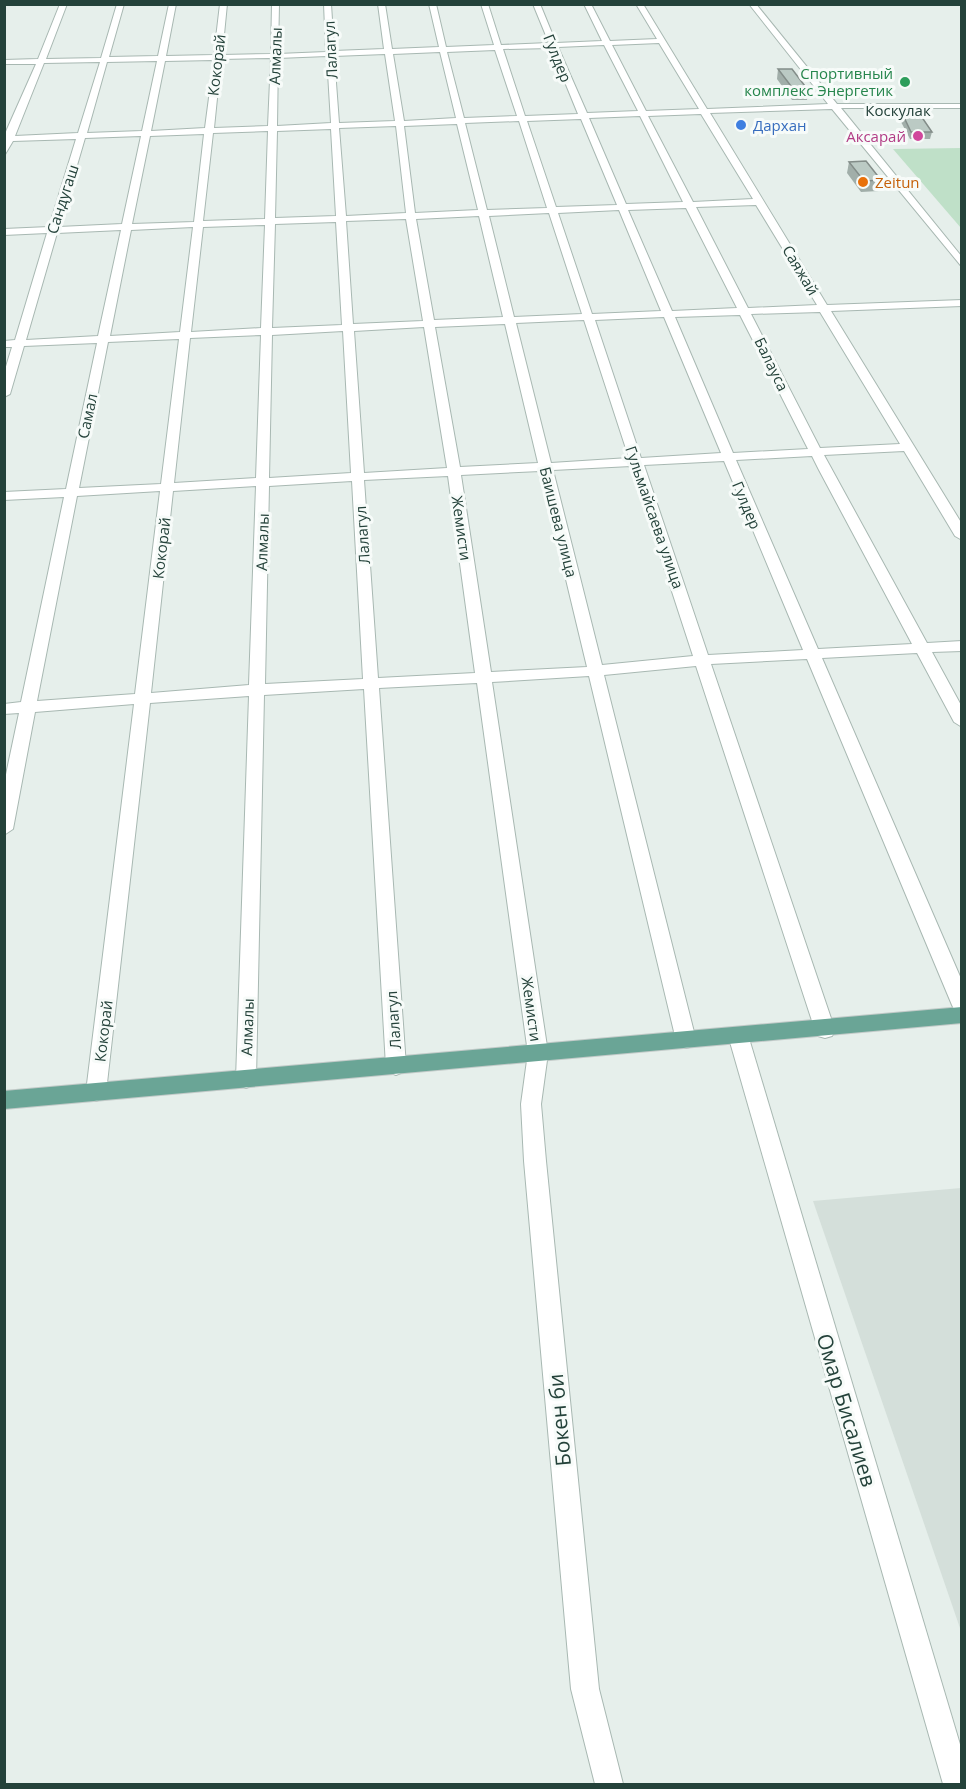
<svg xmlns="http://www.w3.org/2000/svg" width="966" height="1789" viewBox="0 0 966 1789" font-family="'Open Sans',sans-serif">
	<rect width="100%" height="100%" fill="#e6efeb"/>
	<path fill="#d4dfda" d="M961 1188H962L961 1631 813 1201Z"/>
	<path fill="#bfe0c8" d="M961 148H962L961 228 893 149Z"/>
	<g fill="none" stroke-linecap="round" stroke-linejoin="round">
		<g stroke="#a8b8b2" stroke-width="2">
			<g id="minor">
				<path d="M60 4H67L46 59 101 58 117 4H124L109 57 158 56 169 4H176L166 56 214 55 220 4H227L222 55 271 54 272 4H279L278 54 326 52 324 4H331L334 51 384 49 378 4H385L392 49 439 47 429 4H436L446 47 494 45 481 4H488L501 45 549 43 533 4H540L556 43 602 41 584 4H591L610 41 657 39 636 4H643L707 109 828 104 749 4H756L837 104H962V108H841L962 257V267L832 109 710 113 827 305 962 300V306L831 311 962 524V540L955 536 904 451 824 455 927 643 962 641V651L932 652 962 707V727L954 722 917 653 822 658 962 981V1013L955 1011 952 1005 807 659 711 664 835 1030 832 1036 825 1038 818 1036 815 1030 696 666 604 675 696 1040 693 1046 686 1048 679 1046 676 1040 589 676 492 682 548 1053 541 1104 546 1161 599 1689 623 1784H595L571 1689 524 1161 521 1104 528 1053 477 683 379 688 406 1066 403 1072 396 1075 389 1072 386 1066 364 689 264 695 256 1079 253 1085 246 1088 239 1085 236 1079 249 696 150 703 106 1092 103 1098 96 1101 89 1098 86 1092 134 704 35 712 13 829 4 835V784L19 713 4 714V704L21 702 64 497 4 500V492L66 489 97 343 24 346 10 394 4 397V373L12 347H4V341L15 340 47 233 4 235V229L49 227 76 139 13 141 4 156V136L36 64H4V60L38 59ZM659 43 699 109 646 111 612 45ZM604 45 638 111 587 113 558 47ZM551 48 578 114 525 116 503 49ZM495 50 517 116 464 118 447 52ZM440 52 456 118 404 121 393 54ZM385 54 395 121 339 123 334 56ZM327 56 331 123 277 126 278 58ZM271 58 268 126 214 128 221 59ZM214 60 205 128 151 131 165 61ZM157 61 142 131 87 133 107 62ZM100 62 78 133 15 136 44 63ZM701 114 753 199 693 202 648 116ZM640 116 683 202 626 204 589 118ZM581 119 617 205 556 207 527 121ZM519 121 547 208 487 210 465 123ZM457 124 478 210 415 213 404 126ZM396 126 406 213 346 216 339 128ZM331 129 336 216 275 218 277 131ZM268 131 265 219 203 221 213 133ZM204 134 194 222 132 224 150 136ZM141 136 122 224 59 227 85 138ZM756 205 817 305 748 308 696 207ZM686 208 737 308 672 311 628 210ZM619 210 661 311 592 314 558 213ZM549 213 582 314 514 317 489 216ZM479 216 503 317 434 320 416 219ZM406 219 423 321 353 324 346 221ZM336 222 342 325 272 328 275 224ZM265 225 261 328 191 332 203 227ZM193 227 180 332 110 336 131 230ZM121 230 98 336 26 340 57 233ZM820 312 900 444 820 448 751 314ZM740 315 808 449 733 453 675 317ZM664 317 721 453 641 458 595 320ZM584 320 629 458 551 463 516 323ZM505 324 538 463 460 467 435 327ZM424 327 447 468 364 473 354 331ZM343 331 351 473 269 478 272 335ZM261 335 256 478 174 483 190 338ZM179 339 161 484 79 488 108 342ZM812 456 819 470 912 644 818 649 736 460ZM724 461 803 650 708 655 644 465ZM631 466 693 656 602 665 553 470ZM540 471 587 667 491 672 461 475ZM448 476 475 673 378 678 364 480ZM352 481 363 679 265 684 269 486ZM256 486 249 685 151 693 173 491ZM160 491 135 694 37 701 77 496Z"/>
				<path d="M738 1027 745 1029 748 1035 962 1751V1784H943L728 1035 731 1029Z"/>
			</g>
		</g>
		<g stroke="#c2cac8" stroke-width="2">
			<path id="major" d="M962 1007V1023L4 1109V1091Z"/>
		</g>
		<use href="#minor" fill="#fff" fill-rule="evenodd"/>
		<use href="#major" fill="#6aa596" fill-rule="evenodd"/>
	</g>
	<g fill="#a1aea9">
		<path d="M778 69 808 90 807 100H792L777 79Z"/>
		<path d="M902 113 932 132 930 139H910L900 120Z"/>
		<path d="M849 162 881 180 879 191 861 192 847 173Z"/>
	</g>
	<g fill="#bbcac4" stroke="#838d89" stroke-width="1.5">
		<path d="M778 69H792L808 90H794Z"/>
		<path d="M902 113H919L932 132H911Z"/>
		<path d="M866 161 881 180 864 181 849 162Z"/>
	</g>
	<circle fill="#2e9e5b" stroke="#f7fbf9" stroke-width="2" cx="905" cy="82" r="6"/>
	<circle fill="#3f7fe0" stroke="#f7fbf9" stroke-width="2" cx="741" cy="125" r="6"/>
	<circle fill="#d1479c" stroke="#f7fbf9" stroke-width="2" cx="918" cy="136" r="6"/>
	<circle fill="#e8710a" stroke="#f7fbf9" stroke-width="2" cx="863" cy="182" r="6"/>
	<g text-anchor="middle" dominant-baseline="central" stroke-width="6" stroke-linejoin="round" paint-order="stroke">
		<g font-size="15" fill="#24423a" stroke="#f7fbf9">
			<text transform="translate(330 50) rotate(-93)">Лалагул</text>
			<text transform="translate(275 56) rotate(-88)">Алмалы</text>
			<text transform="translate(558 58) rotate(68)">Гулдер</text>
			<text transform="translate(216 65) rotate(-83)">Кокорай</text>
			<text x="898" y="110">Коскулак</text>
			<text transform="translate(62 199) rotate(-72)">Сандугаш</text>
			<text transform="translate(801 270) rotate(59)">Саяжай</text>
			<text transform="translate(772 364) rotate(64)">Балауса</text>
			<text transform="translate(87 416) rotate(-78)">Самал</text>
			<text transform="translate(747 505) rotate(67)">Гулдер</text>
			<text transform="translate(655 517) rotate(71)">Гульмайсаева улица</text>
			<text transform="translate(559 522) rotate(76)">Баишева улица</text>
			<text transform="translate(462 528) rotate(82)">Жемисти</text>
			<text transform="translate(362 535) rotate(-94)">Лалагул</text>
			<text transform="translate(262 542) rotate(-88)">Алмалы</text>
			<text transform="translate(161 548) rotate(-83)">Кокорай</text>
			<text transform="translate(532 1009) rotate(82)">Жемисти</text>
			<text transform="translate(393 1020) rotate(-94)">Лалагул</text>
			<text transform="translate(247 1027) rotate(-88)">Алмалы</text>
			<text transform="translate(103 1031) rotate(-83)">Кокорай</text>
		</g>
		<g font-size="15" fill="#27864d" stroke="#f7fbf9" text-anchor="end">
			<text x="893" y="73">Спортивный<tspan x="893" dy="17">комплекс Энергетик</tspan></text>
		</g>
		<g font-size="15" fill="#366cbe" stroke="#f7fbf9" text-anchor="start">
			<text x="753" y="125">Дархан</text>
		</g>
		<g font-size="15" fill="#b23c85" stroke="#f7fbf9" text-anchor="end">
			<text x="906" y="136">Аксарай</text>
		</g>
		<g font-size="15" fill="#c56008" stroke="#f7fbf9" text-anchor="start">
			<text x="875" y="182">Zeitun</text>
		</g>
		<g font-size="21" fill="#24423a" stroke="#f7fbf9">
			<text transform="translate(847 1410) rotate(73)">Омар Бисалиев</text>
			<text transform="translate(559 1420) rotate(-95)">Бокен би</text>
		</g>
	</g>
	<rect width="966" height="1789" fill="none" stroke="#24423a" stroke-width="12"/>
</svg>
